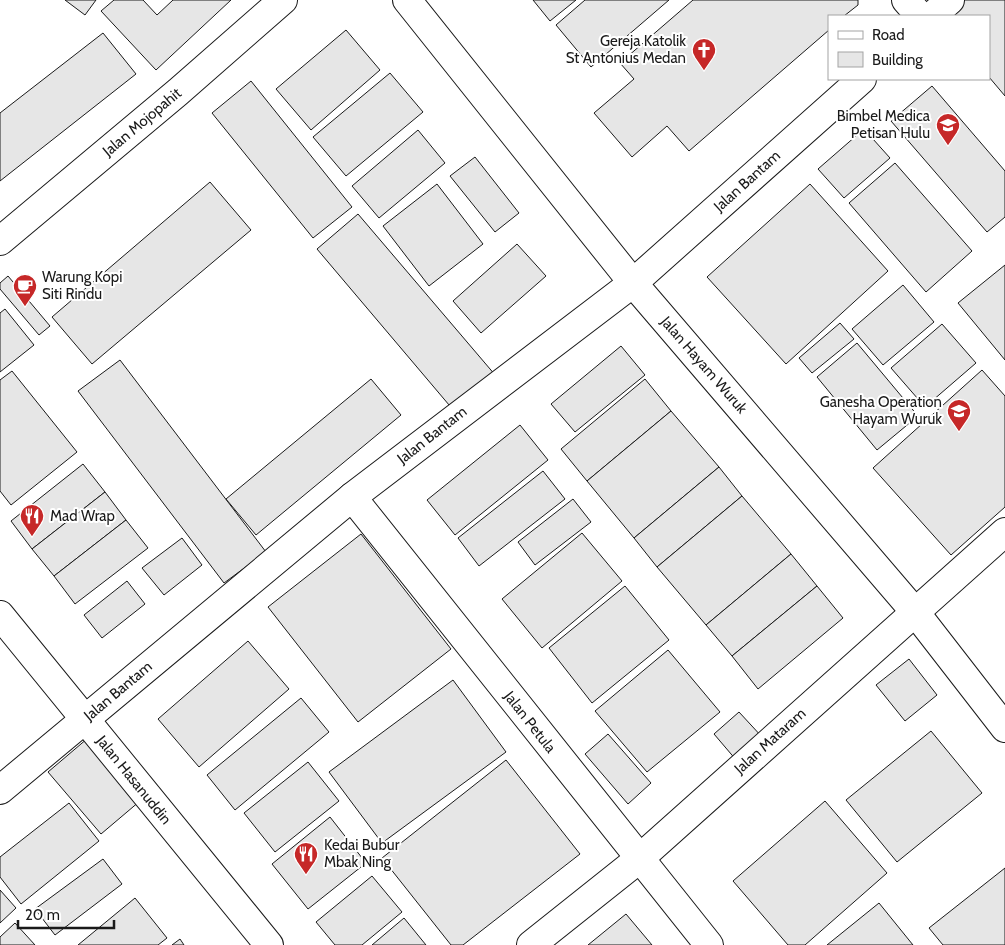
<svg xmlns="http://www.w3.org/2000/svg" width="1005" height="945" viewBox="0 0 1005 945" font-family="Cabin,sans-serif">
	<rect width="100%" height="100%" fill="#fff"/>
	<g fill="#e6e6e6" stroke="#1a1a1a">
		<path d="M65 0H96L85 15Z"/>
		<path d="M114 0H143L157 15 173 0H231L156 70 101 11Z"/>
		<path d="M533 0H576L550 21Z"/>
		<path d="M585 0H669L591 67 556 25Z"/>
		<path d="M693 0H858V5L844 16H829V30L689 151 667 126 632 157 594 113 634 79 620 63Z"/>
		<path d="M963 0H1005V96L989 77V16H943Z"/>
		<path d="M346 30 380 70 311 130 276 89Z"/>
		<path d="M103 33 136 74 0 181V113Z"/>
		<path d="M390 73 423 112 346 176 313 137Z"/>
		<path d="M251 81 352 207 313 238 212 113Z"/>
		<path d="M932 86 1005 171V217L987 232 891 121Z"/>
		<path d="M864 129 890 158 844 198 818 169Z"/>
		<path d="M418 130 445 163 379 218 352 186Z"/>
		<path d="M475 157 519 213 495 232 450 176Z"/>
		<path d="M895 163 972 251 926 292 849 203Z"/>
		<path d="M210 182 251 230 92 364 52 317Z"/>
		<path d="M437 184 483 244 429 286 383 226Z"/>
		<path d="M810 184 888 271 786 364 707 277Z"/>
		<path d="M358 214 496 376 455 412 317 249Z"/>
		<path d="M517 244 546 276 481 333 453 301Z"/>
		<path d="M1005 265V360L958 303Z"/>
		<path d="M8 276 50 326 39 335 0 289V283Z"/>
		<path d="M903 285 934 322 883 365 852 329Z"/>
		<path d="M5 309 34 345 0 372V313Z"/>
		<path d="M840 323 854 339 812 373 799 358Z"/>
		<path d="M942 324 976 363 925 407 891 368Z"/>
		<path d="M857 343 918 416 877 450 817 377Z"/>
		<path d="M621 346 645 375 575 432 551 404Z"/>
		<path d="M120 360 266 552 224 583 78 391Z"/>
		<path d="M982 370 1005 396V507L951 555 873 468Z"/>
		<path d="M12 371 77 452 11 505 0 491V380Z"/>
		<path d="M371 379 401 415 256 535 226 499Z"/>
		<path d="M645 379 671 411 587 481 561 449Z"/>
		<path d="M671 411 719 467 634 538 587 481Z"/>
		<path d="M520 425 548 460 455 535 427 500Z"/>
		<path d="M83 464 105 492 32 549 11 521Z"/>
		<path d="M719 467 742 496 657 567 634 538Z"/>
		<path d="M543 471 565 499 479 566 458 538Z"/>
		<path d="M105 492 126 520 54 576 32 549Z"/>
		<path d="M742 496 791 554 706 625 657 567Z"/>
		<path d="M573 499 591 522 535 565 518 542Z"/>
		<path d="M126 520 148 548 75 604 54 576Z"/>
		<path d="M582 533 622 581 542 648 502 599Z"/>
		<path d="M361 534 451 649 358 722 268 607Z"/>
		<path d="M182 538 202 565 164 595 142 568Z"/>
		<path d="M791 554 817 586 732 656 706 625Z"/>
		<path d="M127 581 145 604 102 638 84 615Z"/>
		<path d="M625 586 669 640 592 703 549 648Z"/>
		<path d="M817 586 843 618 758 689 732 656Z"/>
		<path d="M248 641 289 689 199 767 158 719Z"/>
		<path d="M668 650 720 712 647 772 595 711Z"/>
		<path d="M909 659 937 695 905 721 876 685Z"/>
		<path d="M453 680 506 752 382 843 329 772Z"/>
		<path d="M301 698 329 732 235 810 207 775Z"/>
		<path d="M739 712 763 738 737 761 714 734Z"/>
		<path d="M931 731 982 793 897 862 846 800Z"/>
		<path d="M608 734 651 783 628 804 585 754Z"/>
		<path d="M88 738 140 801 101 834 48 772Z"/>
		<path d="M506 760 580 854 463 945H451L382 858Z"/>
		<path d="M308 762 339 801 275 852 244 813Z"/>
		<path d="M825 801 887 873 805 945H788L733 881Z"/>
		<path d="M69 803 99 841 21 904 0 877V857Z"/>
		<path d="M330 817 366 863 308 909 272 864Z"/>
		<path d="M103 859 122 884 55 935 35 909Z"/>
		<path d="M1005 868V945H943L929 928Z"/>
		<path d="M372 876 402 912 362 945H335L316 922Z"/>
		<path d="M0 890 16 908 0 923Z"/>
		<path d="M135 898 167 938 158 945H78Z"/>
		<path d="M879 903 913 945H827Z"/>
		<path d="M626 914 652 945H588Z"/>
		<path d="M404 918 426 945H372Z"/>
		<path d="M15 923 35 945H0V937Z"/>
		<path d="M180 939 184 945H172Z"/>
	</g>
	<g fill="none" stroke-linecap="round" stroke-linejoin="round">
		<g stroke="#1a1a1a" stroke-width="30">
			<g id="minor">
				<path d="M407 0 633 283 915 612 1005 728"/>
				<path d="M906 0 920 16"/>
				<path d="M932 16 950 0"/>
				<path d="M0 241 178 92 283 0"/>
				<path d="M352 497 709 945"/>
				<path d="M0 615 269 945"/>
				<path d="M0 790 352 497 633 283 862 79"/>
				<path d="M531 945 639 859 1005 532"/>
			</g>
		</g>
		<use href="#minor" stroke="#fff" stroke-width="28"/>
	</g>
	<defs>
		<g id="church-pin" transform="scale(1.25)"><path d="M0 17L-7.5 6A9.5 9.5 0 1 1 7.5 6Z" fill="#c62828" stroke="#fff"/><path d="M-1.2-6h2.4v3.5h3.3v2.4h-3.3V6h-2.4V-.1h-3.3v-2.4h3.3Z" fill="#fff"/></g>
		<g id="school-pin" transform="scale(1.25)"><path d="M0 17L-7.5 6A9.5 9.5 0 1 1 7.5 6Z" fill="#c62828" stroke="#fff"/><path d="M0-5L7-2L0 1L-7-2ZM-4 1L0 2.5L4 1V4Q0 6-4 4Z" fill="#fff"/></g>
		<g id="cafe-pin" transform="scale(1.25)"><path d="M0 17L-7.5 6A9.5 9.5 0 1 1 7.5 6Z" fill="#c62828" stroke="#fff"/><path d="M-5.5-4.5H6V0H3Q3 3.5 0 3.5H-2.5Q-5.5 3.5-5.5 0ZM3-3.2v2h1.7v-2ZM-6 4.5H4V6H-6Z" fill="#fff"/></g>
		<g id="restaurant-pin" transform="scale(1.25)"><path d="M0 17L-7.5 6A9.5 9.5 0 1 1 7.5 6Z" fill="#c62828" stroke="#fff"/><path d="M-5-6h1v4h1v-4h1v4h1v-4h1v5L-1.5 .5V6h-2V.5L-5-1ZM5-6V6H3V1.5H1.5Q1.5-4 5-6Z" fill="#fff"/></g>
	</defs>
	<g fill-rule="evenodd">
		<use href="#church-pin" x="704" y="50"/>
		<use href="#school-pin" x="948" y="125"/>
		<use href="#cafe-pin" x="25" y="286"/>
		<use href="#school-pin" x="959" y="411"/>
		<use href="#restaurant-pin" x="32" y="516"/>
		<use href="#restaurant-pin" x="306" y="854"/>
	</g>
	<g text-anchor="middle" dominant-baseline="central" stroke-width="4" stroke-linejoin="round" paint-order="stroke">
		<g font-size="15" fill="#1a1a1a" stroke="#fff" text-anchor="end">
			<text x="686" y="41">Gereja Katolik<tspan x="686" dy="17">St Antonius Medan</tspan></text>
			<text x="930" y="116">Bimbel Medica<tspan x="930" dy="17">Petisan Hulu</tspan></text>
			<text x="42" y="277" text-anchor="start">Warung Kopi<tspan x="42" dy="17">Siti Rindu</tspan></text>
			<text x="942" y="402">Ganesha Operation<tspan x="942" dy="17">Hayam Wuruk</tspan></text>
			<text x="50" y="516" text-anchor="start">Mad Wrap</text>
			<text x="324" y="845" text-anchor="start">Kedai Bubur<tspan x="324" dy="17">Mbak Ning</tspan></text>
		</g>
		<g font-size="15" fill="#1a1a1a" stroke="#fff">
			<text transform="translate(142 122) rotate(-40)">Jalan Mojopahit</text>
			<text transform="translate(747 181) rotate(-42)">Jalan Bantam</text>
			<text transform="translate(704 365) rotate(49)">Jalan Hayam Wuruk</text>
			<text transform="translate(432 435) rotate(-38)">Jalan Bantam</text>
			<text transform="translate(118 691) rotate(-40)">Jalan Bantam</text>
			<text transform="translate(530 722) rotate(52)">Jalan Petula</text>
			<text transform="translate(770 741) rotate(-42)">Jalan Mataram</text>
			<text transform="translate(134 780) rotate(51)">Jalan Hasanuddin</text>
		</g>
	</g>
	<rect x="828" y="15" width="162" height="65" fill="#ffffff" stroke="#a3a3a3"/>
	<rect x="838" y="31" width="25" height="8" fill="#ffffff" stroke="#a3a3a3"/>
	<text x="872" y="40" font-size="15" fill="#1a1a1a">Road</text>
	<rect x="838" y="52" width="25" height="15" fill="#e6e6e6" stroke="#a3a3a3"/>
	<text x="872" y="65" font-size="15" fill="#1a1a1a">Building</text>
	<path d="M18 920v8h96v-8" fill="none" stroke="#1a1a1a" stroke-width="2.5"/>
	<text x="25" y="920" font-size="15" fill="#1a1a1a" stroke="#ffffff" stroke-width="4" paint-order="stroke">20 m</text>
</svg>
